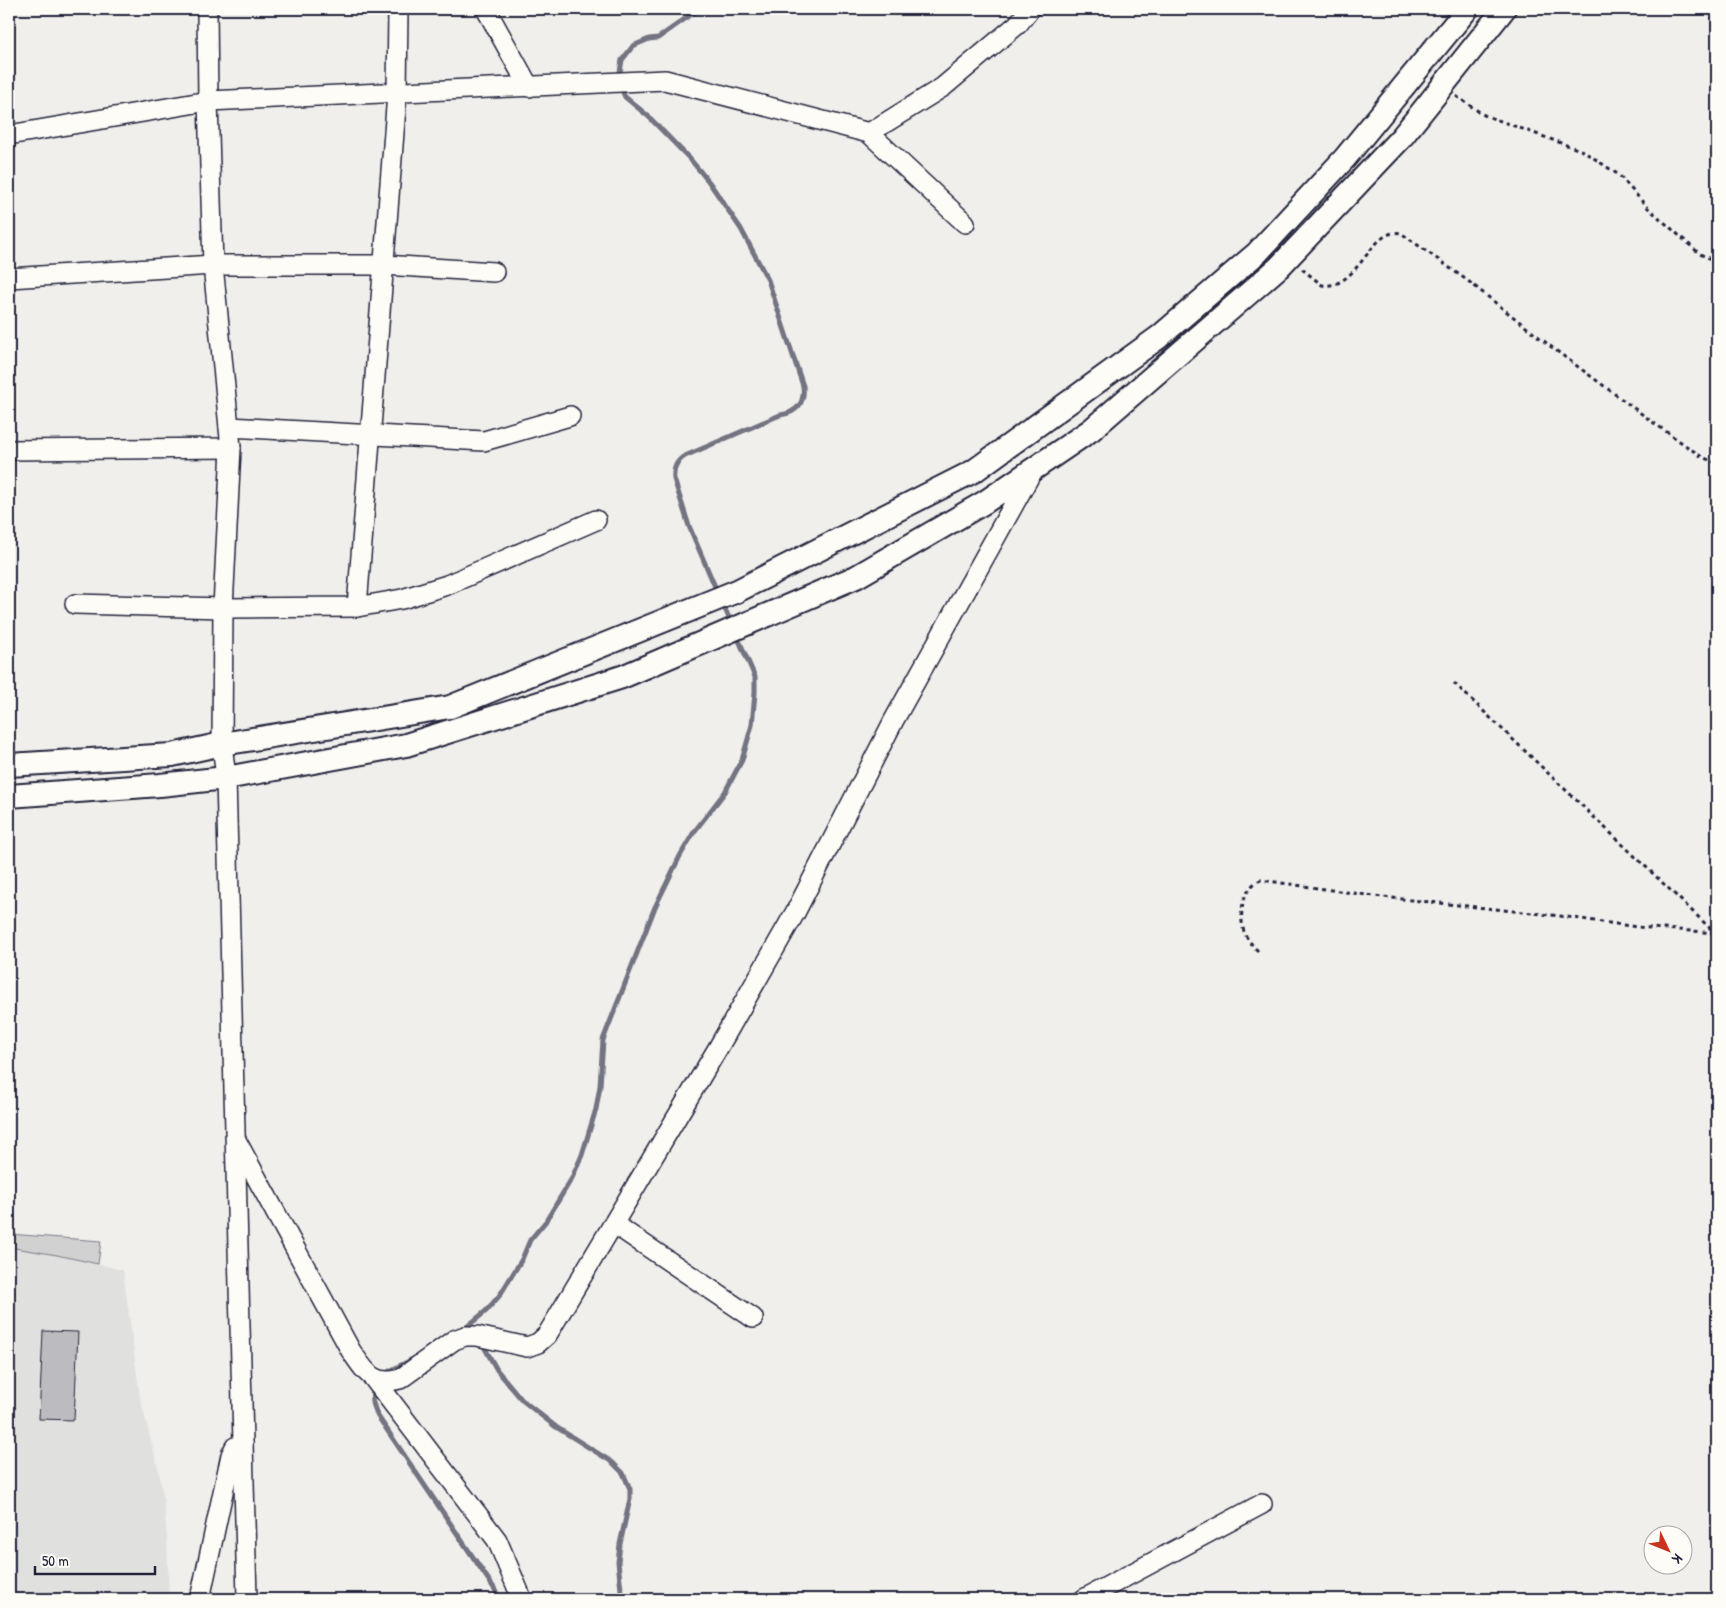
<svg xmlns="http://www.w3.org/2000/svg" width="1726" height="1608" viewBox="0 0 1726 1608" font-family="'Patrick Hand',sans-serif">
	<rect width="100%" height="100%" fill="#f0efec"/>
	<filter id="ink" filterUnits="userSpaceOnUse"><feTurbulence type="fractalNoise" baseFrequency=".02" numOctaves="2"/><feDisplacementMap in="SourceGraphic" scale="10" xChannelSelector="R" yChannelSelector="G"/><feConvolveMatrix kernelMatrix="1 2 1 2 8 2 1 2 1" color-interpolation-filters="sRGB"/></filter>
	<g filter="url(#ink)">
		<path fill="#e0e0df" d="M9 1247 57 1255 123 1270 140 1398 158 1467 164 1503 167 1538 169 1599H9Z"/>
		<path fill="#d2d1d1" stroke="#7a7a86" d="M9 1234 101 1241 98 1264 57 1255 9 1247Z"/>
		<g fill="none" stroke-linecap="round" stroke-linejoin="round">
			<g stroke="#737381" stroke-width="5">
				<path d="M619 78 622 60 633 46 649 39 658 38 699 9"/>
				<path d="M620 86 625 97 648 116 690 159 709 182 741 229 768 280 803 386C805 403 797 413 780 415L685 456C676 461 673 469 674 479L689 526 716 589"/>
				<path d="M724 607 730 620"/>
				<path d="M463 1330 486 1311 500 1295 522 1259 530 1240 546 1221 572 1178 582 1155 596 1109 600 1086 603 1040 655 907 680 856 694 832 725 792 742 760 752 725 755 693V677L738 638"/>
				<path d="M482 1343 497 1370 522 1400 556 1427 612 1462 623 1473 630 1489V1499L620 1544 618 1562 622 1599"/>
				<path d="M382 1375 413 1359"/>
				<path d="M374 1385 372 1400 377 1415 496 1591 497 1599"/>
			</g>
		</g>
		<path fill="#bcbcc0" stroke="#22223b" d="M43 1331 78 1332 74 1420 39 1419Z"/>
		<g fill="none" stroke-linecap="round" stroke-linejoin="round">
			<g stroke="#22223b" stroke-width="22">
				<g id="minor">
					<path d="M207 9 208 101 213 265 231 448 223 608 222 744 226 778 247 1599"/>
					<path d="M486 9 529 87"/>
					<path d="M869 133 943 87 1018 24 1030 9"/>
					<path d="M9 135 208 101 665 80 869 133 965 223"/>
					<path d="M9 278 213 265H384L494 272"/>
					<path d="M229 427 484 441 570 416"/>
					<path d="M9 450 231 448"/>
					<path d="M75 604 223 608 357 607 402 599 447 585 596 520"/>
					<path d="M357 607 397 94 398 9"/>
					<path d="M236 1140 351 1351C365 1371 373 1387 400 1379L454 1340 465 1336H477L527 1347 538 1343 547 1335 553 1325 718 1048 796 911 894 720 1033 470"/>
					<path d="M614 1224 753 1318"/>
					<path d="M374 1379 497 1540 522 1599"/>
					<path d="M200 1599 231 1455 235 1447 243 1444"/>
					<path d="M1084 1599 1262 1504"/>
				</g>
			</g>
			<g stroke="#22223b" stroke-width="26">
				<g id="major">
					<path d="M9 765 172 755 222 744 450 707 737 591 974 471 1159 337 1257 253 1345 158 1467 9"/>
					<path d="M9 796 160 785 226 778 406 745 622 677 856 577 985 502 1091 430 1279 267 1401 138 1504 9"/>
				</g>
			</g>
			<g stroke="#22223b" stroke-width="3" stroke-dasharray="4 4" stroke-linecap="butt">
				<path d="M1456 96 1484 115 1583 151 1619 175 1647 207 1700 254 1717 262"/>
				<path d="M1302 269 1322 285C1359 290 1370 227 1401 233L1468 281 1554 349 1654 423 1702 457 1717 463"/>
				<path d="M1454 683 1715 933"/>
				<path d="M1258 951C1251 944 1245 937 1243 928 1239 910 1244 886 1261 880L1374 896 1560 916 1637 927 1717 933"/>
			</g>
			<use href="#minor" stroke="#fdfcf7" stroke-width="19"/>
			<use href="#major" stroke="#fdfcf7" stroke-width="22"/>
		</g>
	</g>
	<rect width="1726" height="1608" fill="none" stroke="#fdfcf7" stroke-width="30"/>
	<rect x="15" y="15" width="1696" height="1578" fill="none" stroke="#22223b" stroke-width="2" filter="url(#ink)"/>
	<g transform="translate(1668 1550) rotate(133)"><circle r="24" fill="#fdfcf7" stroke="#a5a5ac"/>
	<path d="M0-4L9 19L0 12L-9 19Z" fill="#c8321e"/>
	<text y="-8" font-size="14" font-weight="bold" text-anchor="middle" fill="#22223b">K</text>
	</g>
	<path d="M35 1566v8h120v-8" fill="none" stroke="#22223b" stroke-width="2.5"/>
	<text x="42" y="1566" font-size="15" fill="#22223b" stroke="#fdfcf7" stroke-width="4" paint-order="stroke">50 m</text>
</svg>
